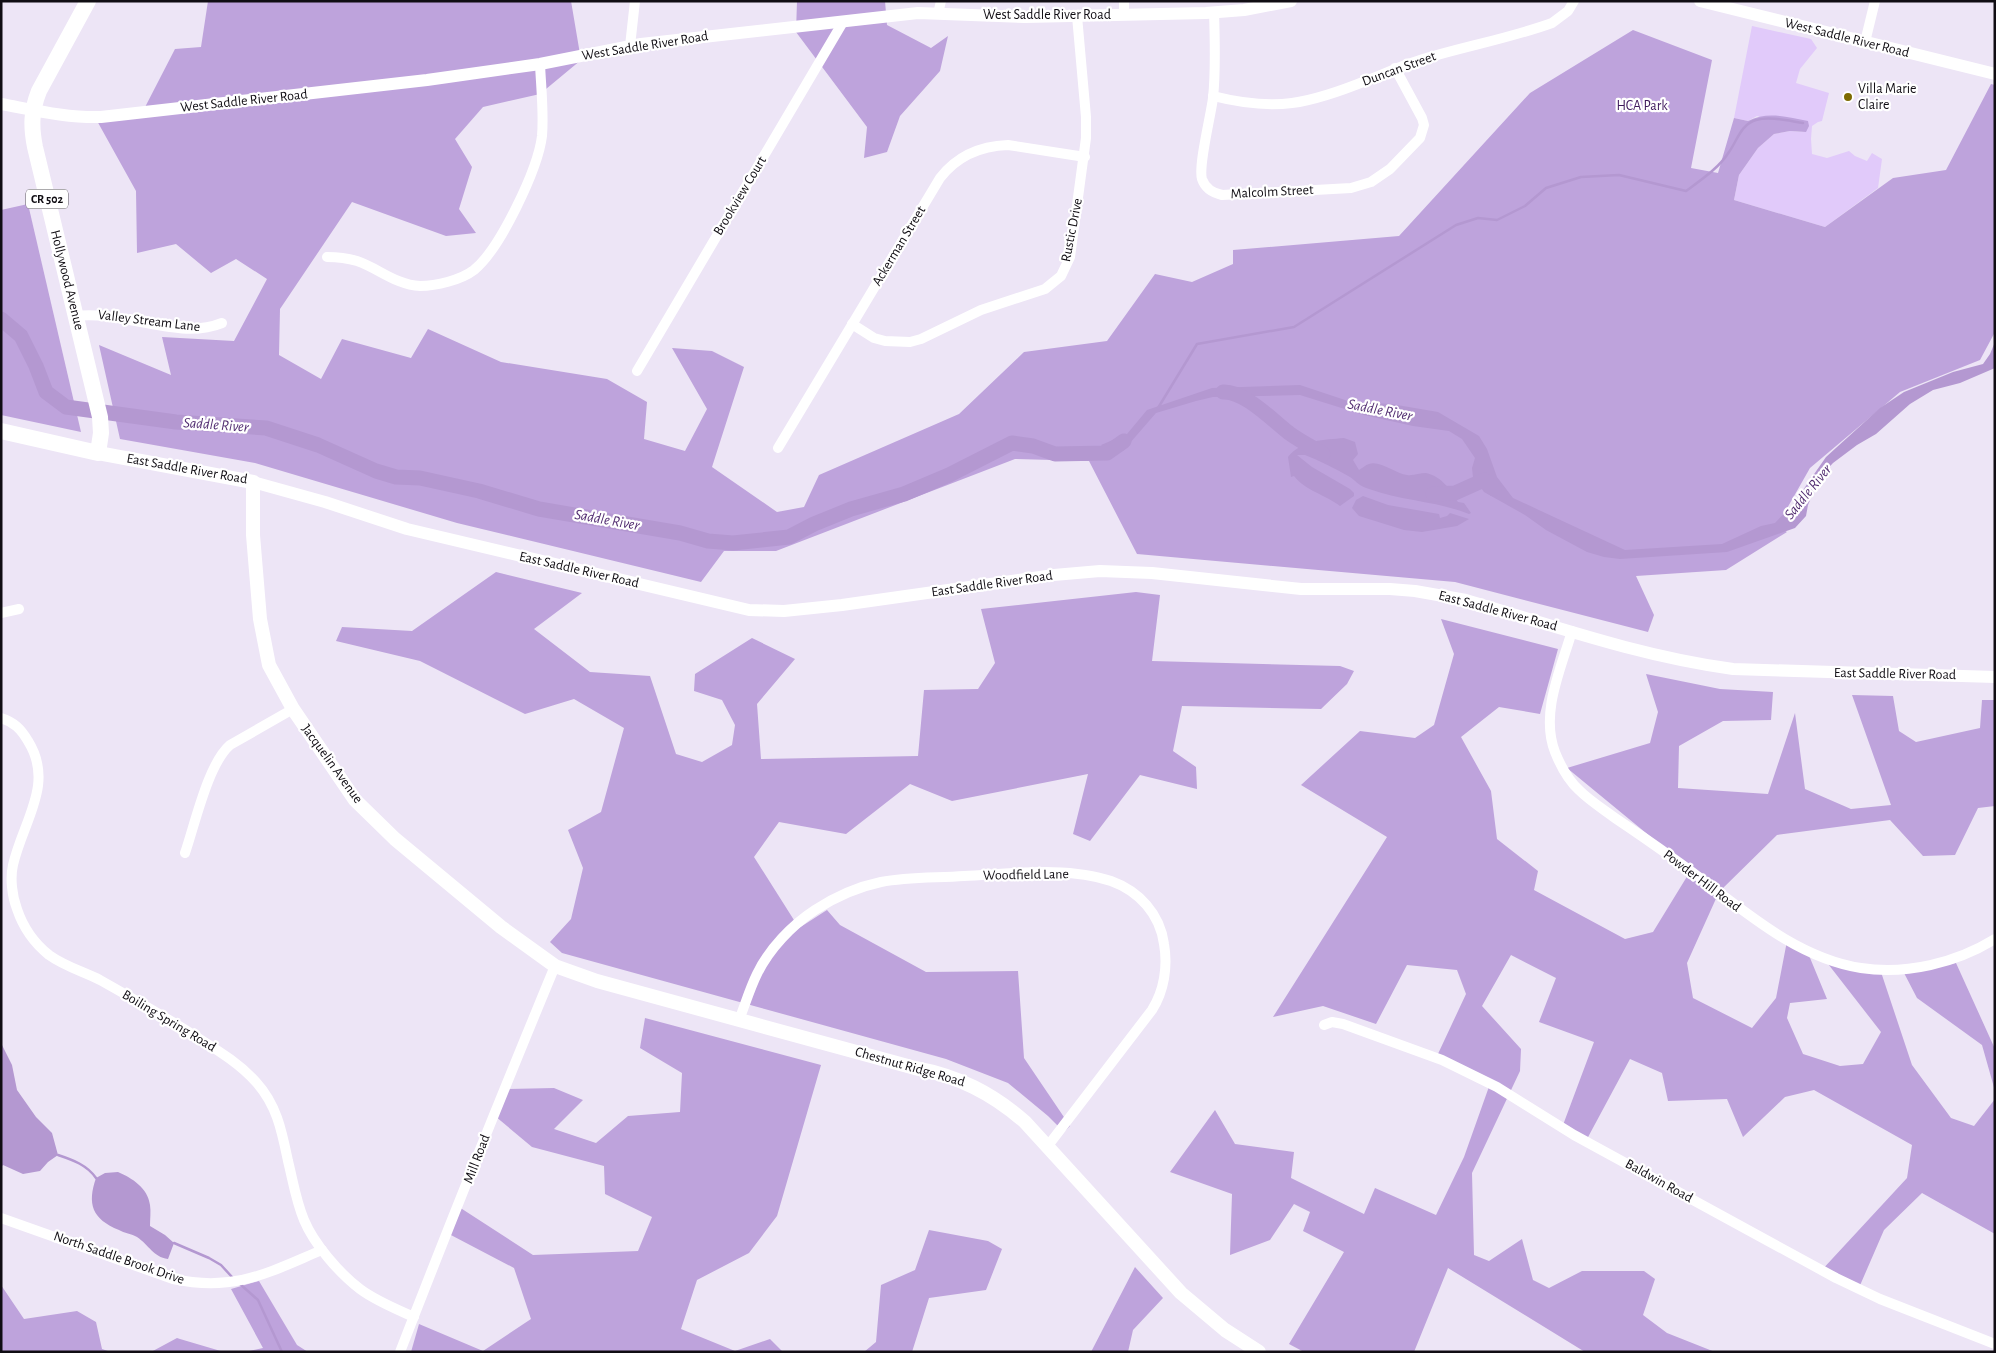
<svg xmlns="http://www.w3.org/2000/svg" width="1996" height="1353" viewBox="0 0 1996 1353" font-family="'Alegreya Sans',sans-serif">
	<rect width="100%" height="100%" fill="#ede5f6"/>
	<path fill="#e1cafa" d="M1752 26 1811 39 1817 48 1800 69 1796 83 1829 93 1822 121 1818 122 1812 126 1811 139 1812 154 1827 158 1849 151 1855 156 1867 161 1872 153 1882 159 1878 188 1825 227 1734 200 1739 175 1758 148 1774 134 1790 131 1806 132 1757 116 1748 121 1734 118Z"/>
	<g fill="#bea3dc">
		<path d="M208 1H571L581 60 540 94 483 107 455 139 472 167 459 209 476 233 446 236 352 202 280 309 279 355 321 379 342 339 411 358 428 329 501 362 607 379 647 402 644 439 685 451 707 409 672 348 712 351 744 367 712 467 777 512 804 507 819 475 959 414 1024 352 1107 341 1155 274 1192 282 1233 264V250L1399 236 1530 93 1633 30 1712 60 1691 168 1718 173 1734 118 1748 121C1767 111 1787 117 1808 121L1809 126 1806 132 1790 131 1774 134 1758 148 1739 175 1734 200 1825 227 1893 178 1946 170 1991 84 1995 85V332L1980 360 1900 392 1810 468 1777 526 1787 532 1726 570 1636 576 1654 615 1648 632 1455 582 1137 554 1089 461 1015 459 776 551H724L701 582 457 523 255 463 120 439 99 345 171 375 162 337 234 341 267 279 236 259 211 273 176 244 137 253 136 191 96 119 142 113 175 49 201 47Z"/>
		<path d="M797 1H885L887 25 931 48 948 36 940 71 900 116 887 152 864 158 867 127 796 32Z"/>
		<path d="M28 204 81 432 1 415V210Z"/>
		<path d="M496 572 582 593 534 629 590 672 650 676 676 754 702 762 732 745 735 725 722 700 694 691 695 674 752 638 795 659 757 704 761 759 918 756 924 690 978 689 995 663 981 609 1136 592 1160 595 1152 661 1340 666 1354 671 1347 684 1321 709 1182 706 1173 751 1196 767 1197 789 1140 775 1090 841 1073 834 1088 774 952 801 910 784 846 834 779 822 754 857 799 928 827 910 840 925 926 972 1018 971 1024 1058 1070 1126 1064 1132 1048 1116 1008 1083 946 1059 562 953 550 942 571 919 583 868 568 830 601 812 624 728 574 699 525 714 420 661 336 641 342 627 412 631Z"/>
		<path d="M1441 619 1558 649 1540 714 1499 707 1461 737 1491 791 1497 839 1538 871 1534 890 1625 939 1653 932 1691 870 1567 768 1650 743 1658 712 1646 674 1720 689 1773 692 1771 720 1723 721 1679 746 1678 788 1768 794 1795 713 1805 789 1851 809 1891 805 1852 695 1893 696 1899 731 1916 742 1980 728 1982 700H1995V806L1978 808 1955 855 1923 856 1890 820 1777 835 1719 892 1687 963 1693 998 1752 1028 1776 998 1787 941 1808 953 1827 999 1790 1003 1787 1018 1803 1054 1840 1066 1863 1064 1881 1032 1825 960 1881 972 1912 1065 1951 1118 1974 1126 1995 1099V1234L1922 1193 1884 1230 1858 1290 1820 1272 1907 1178 1912 1145 1814 1090 1785 1097 1743 1137 1727 1099 1668 1101 1662 1073 1630 1059 1587 1139 1563 1125 1594 1042 1539 1022 1556 978 1511 955 1482 1006 1521 1049 1520 1071 1472 1173 1474 1255 1489 1261 1522 1239 1533 1280 1549 1288 1582 1271H1644L1655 1279 1643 1315 1667 1333 1715 1352H1585L1448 1268 1414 1352H1304L1289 1344 1344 1252 1303 1231 1310 1212 1294 1204 1270 1240 1230 1255 1232 1194 1170 1172 1215 1110 1235 1144 1294 1152 1291 1178 1364 1214 1375 1188 1436 1215 1464 1157 1491 1081 1437 1056 1466 994 1457 970 1407 965 1376 1024 1323 1006 1273 1017 1387 837 1301 785 1360 731 1415 738 1434 725 1454 654Z"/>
		<path d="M1956 963 1995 1049V1091L1982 1045 1917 998 1903 971Z"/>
		<path d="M645 1018 821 1065 777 1216 749 1253 697 1280 681 1329 735 1351 770 1339 783 1352H411L419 1324 483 1351 531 1319 514 1268 449 1234 459 1207 533 1255 638 1251 652 1217 605 1194 604 1166 532 1147 495 1116 505 1089 554 1088 583 1100 554 1129 596 1143 628 1116 680 1112 682 1073 640 1048Z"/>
		<path d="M929 1230 988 1241 1002 1249 986 1290 929 1298 912 1352H864L876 1342 881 1285 915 1270Z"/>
		<path d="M1135 1267 1163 1298 1133 1330 1128 1352H1091Z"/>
		<path d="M259 1281 297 1345 308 1352H245L263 1348 231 1289Z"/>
		<path d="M1 1285 24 1319 77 1311 96 1322 102 1349 111 1352H1Z"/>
		<path d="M177 1338 180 1339 224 1352H151Z"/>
	</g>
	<g fill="#b498d1">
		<path d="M1995 342V368L1960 383 1933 390 1910 404 1876 434 1857 445 1833 463 1820 477 1808 505 1806 516 1795 528 1727 552 1620 559 1604 557 1587 552 1546 530 1525 515 1484 492 1473 477 1472 468 1475 458 1462 439 1449 431 1413 426 1364 415 1300 395 1213 397 1196 401 1156 413 1123 451 1109 455 1101 445 1127 434 1147 410 1212 388 1300 385 1351 402 1391 404 1438 412 1479 436 1487 449 1497 477 1513 498 1625 550 1722 544 1761 526 1775 523 1794 503 1826 457 1880 408 1904 392 1953 372 1983 364 1990 354Z"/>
		<path d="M1344 438 1355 442 1358 454 1353 460 1359 470C1363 468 1365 465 1369 464 1380 460 1396 474 1407 475 1413 476 1420 473 1426 473 1441 476 1452 491 1458 502L1464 503 1471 513 1469 514C1437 501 1402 501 1369 489 1359 486 1357 482 1350 477 1336 469 1320 461 1305 455H1297L1312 467 1350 489 1354 493V496L1340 506C1326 495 1306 491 1294 476L1291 477 1288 457C1303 439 1324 440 1344 438Z"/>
		<path d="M1363 496 1388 505 1439 514 1440 518 1447 516 1450 513 1469 519 1457 526 1422 532 1404 530 1359 516 1352 508 1356 500Z"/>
		<path d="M1 1043 12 1065 17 1090 36 1117 52 1133 58 1155 48 1162 40 1171 23 1174 3 1165 1 1167Z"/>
		<path d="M118 1172C132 1178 148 1188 150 1205 151 1211 150 1219 150 1226L165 1235 174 1243 168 1259C153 1257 149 1245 137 1237 132 1234 124 1233 119 1230 92 1219 87 1204 96 1178L105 1173Z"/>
	</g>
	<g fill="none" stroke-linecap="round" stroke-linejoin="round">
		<g stroke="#b498d1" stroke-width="2.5">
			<path d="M1158 408 1197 344 1294 327 1456 225 1478 218 1497 220 1525 206 1546 188 1581 177 1619 175 1686 191C1701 180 1719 168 1729 152 1737 141 1741 124 1756 120 1770 116 1789 121 1803 123"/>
			<path d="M58 1155C73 1160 87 1165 96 1178"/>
			<path d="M174 1243 209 1258 221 1265 232 1277"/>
			<path d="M240 1284 258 1300 282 1352"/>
		</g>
		<g stroke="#b498d1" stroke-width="15">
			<path d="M1 319 21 336 36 366 46 392 66 407 176 422 266 428 318 445 376 471 396 477 420 478 479 491 539 509 680 533 708 541 733 543 789 537 814 524 851 509 904 494 949 475 1012 443 1033 446 1055 454 1107 453 1124 441"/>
			<path d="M1223 392C1245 391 1272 420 1289 433 1300 441 1312 447 1323 454"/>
			<path d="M1433 494 1455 493 1484 480 1494 489"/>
		</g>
		<g stroke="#fff" stroke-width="10">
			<path d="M1124 1V15"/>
			<path d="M1214 12C1215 41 1216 70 1213 98 1211 115 1198 166 1202 179 1205 188 1213 193 1222 195L1351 188 1371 182 1390 169 1420 138 1424 125 1422 118 1395 68"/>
			<path d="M938 14 941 1"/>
			<path d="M1865 42 1875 1"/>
			<path d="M630 46 635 1"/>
			<path d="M1213 96C1276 112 1309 104 1368 80 1384 74 1400 66 1417 61 1461 47 1508 39 1552 23L1568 11 1574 1"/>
			<path d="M327 257C337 257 347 258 357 261 378 268 396 285 420 286 436 286 461 280 474 270 500 249 538 169 542 136 544 113 541 87 540 64"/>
			<path d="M76 316C123 310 178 341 222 323"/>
			<path d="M852 324 874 338 885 341 910 342 921 339 981 310 1045 289 1061 276 1070 257 1086 138V117L1077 16"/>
			<path d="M637 371 843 22"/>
			<path d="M778 448 940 178C957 156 981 146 1008 145L1085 157"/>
			<path d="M1 613 19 609"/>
			<path d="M1572 631C1561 669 1540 713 1555 752 1561 767 1568 780 1579 790 1590 801 1603 809 1615 818 1636 832 1656 846 1677 861 1734 901 1790 957 1861 968 1906 975 1956 963 1995 939"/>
			<path d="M1 718C14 722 21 729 28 741 55 784 23 821 13 865 10 878 12 896 17 909 23 927 34 943 49 955 64 966 84 972 100 980 132 998 164 1016 195 1036 217 1050 239 1063 256 1082 277 1105 282 1132 288 1161 293 1181 296 1201 304 1220 314 1244 339 1273 360 1289 376 1301 396 1309 414 1317"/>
			<path d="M185 853C195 824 208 764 230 745L293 709"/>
			<path d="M739 1020C745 1005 750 988 757 974 769 949 792 925 815 910 835 897 857 887 881 882 908 877 936 878 964 876 1009 874 1068 866 1111 881 1139 891 1160 914 1164 944 1168 967 1164 991 1152 1010L1047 1147"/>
			<path d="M1324 1025 1332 1022 1343 1024 1442 1060 1497 1087 1574 1135 1836 1278 1880 1299 1995 1344"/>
			<path d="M1 1218 173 1279C235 1292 267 1273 322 1250"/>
			<path d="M400 1352C450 1223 502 1094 555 966"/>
		</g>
		<g stroke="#fff" stroke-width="12">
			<path d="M1700 1 1995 74"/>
			<path d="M1 104C34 110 67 118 101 117L427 80 540 64 641 44 918 13 1025 17 1206 13 1244 10 1291 1"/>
			<path d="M253 482 325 502 407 529 749 610 784 611 842 605 1054 575 1100 571 1152 573 1301 589H1390L1415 591 1466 600C1554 626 1642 657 1733 669L1995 677"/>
		</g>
		<path stroke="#fff" stroke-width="14" d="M98 453 253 482V535L260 619 269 665 293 709 355 800 395 839 501 927 555 966 597 981 915 1068C958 1076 992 1093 1025 1122L1181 1293 1225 1330 1259 1352"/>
		<path stroke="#fff" stroke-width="16" d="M1 431 98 453 101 433 100 417 35 147C31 127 31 111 39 91L88 1"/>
	</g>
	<circle fill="#7d6a01" stroke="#fff" stroke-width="2" cx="1848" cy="97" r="5"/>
	<g text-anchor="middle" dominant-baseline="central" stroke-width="4.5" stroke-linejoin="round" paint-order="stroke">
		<rect fill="#fff" stroke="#58565a" stroke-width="1" x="26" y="189.5" width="42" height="19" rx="4"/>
		<g font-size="12" font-weight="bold" fill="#100d13">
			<text x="47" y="199">CR 502</text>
		</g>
		<g font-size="14" fill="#100d13" stroke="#fff">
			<text x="1047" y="15">West Saddle River Road</text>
			<text transform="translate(1847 38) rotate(14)">West Saddle River Road</text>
			<text transform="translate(645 46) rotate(-9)">West Saddle River Road</text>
			<text transform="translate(1399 69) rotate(-20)">Duncan Street</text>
			<text transform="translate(244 101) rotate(-6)">West Saddle River Road</text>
			<text transform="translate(1272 192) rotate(-3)">Malcolm Street</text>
			<text transform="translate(740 196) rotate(-59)">Brookview Court</text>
			<text transform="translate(1072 230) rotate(-79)">Rustic Drive</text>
			<text transform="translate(899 246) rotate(-59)">Ackerman Street</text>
			<text transform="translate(67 280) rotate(76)">Hollywood Avenue</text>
			<text transform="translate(149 321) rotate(7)">Valley Stream Lane</text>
			<text transform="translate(187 469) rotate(10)">East Saddle River Road</text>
			<text transform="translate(579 570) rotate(13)">East Saddle River Road</text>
			<text transform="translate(992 584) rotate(-8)">East Saddle River Road</text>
			<text transform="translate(1498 611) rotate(15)">East Saddle River Road</text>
			<text transform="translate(1895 674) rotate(1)">East Saddle River Road</text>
			<text transform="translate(332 764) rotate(54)">Jacquelin Avenue</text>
			<text transform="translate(1026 875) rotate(-1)">Woodfield Lane</text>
			<text transform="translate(1702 881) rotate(37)">Powder Hill Road</text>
			<text transform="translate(169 1021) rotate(31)">Boiling Spring Road</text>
			<text transform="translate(910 1067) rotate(16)">Chestnut Ridge Road</text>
			<text transform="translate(477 1159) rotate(-69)">Mill Road</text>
			<text transform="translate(1659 1181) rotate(29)">Baldwin Road</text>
			<text transform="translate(119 1258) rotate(19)">North Saddle Brook Drive</text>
		</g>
		<g font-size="14" fill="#100d13" stroke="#fff" text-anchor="start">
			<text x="1858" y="89">Villa Marie<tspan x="1858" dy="16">Claire</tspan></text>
		</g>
		<g font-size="14" fill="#3e185b" stroke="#fff">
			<text x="1642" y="106">HCA Park</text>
		</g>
		<g font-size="15" font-style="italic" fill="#522d71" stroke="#fff">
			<text transform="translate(1380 410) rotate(11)">Saddle River</text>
			<text transform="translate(216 425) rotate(4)">Saddle River</text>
			<text transform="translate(1808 492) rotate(-51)">Saddle River</text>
			<text transform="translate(607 520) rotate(10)">Saddle River</text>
		</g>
	</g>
	<rect width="1996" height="1353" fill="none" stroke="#100d13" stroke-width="5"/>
</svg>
